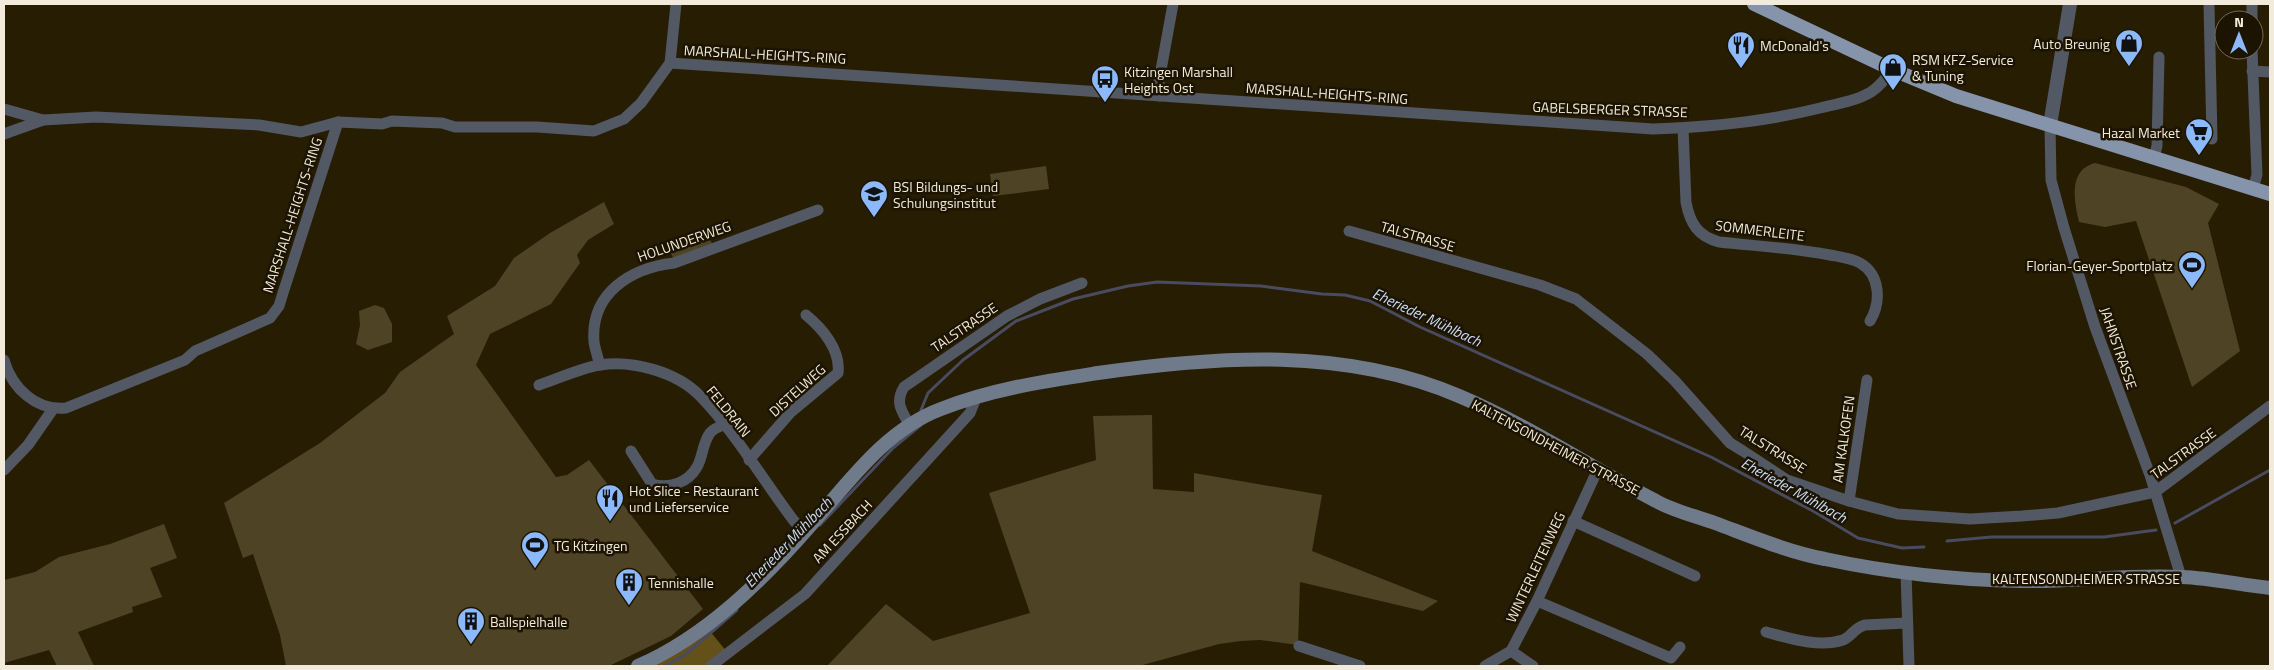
<svg xmlns="http://www.w3.org/2000/svg" width="2274" height="670" viewBox="0 0 2274 670" font-family="'Titillium Web',sans-serif">
	<rect width="100%" height="100%" fill="#271d03"/>
	<g fill="#4e4325">
		<path d="M2095 163 2186 187 2219 204 2208 223 2240 351 2192 387 2136 221 2105 227 2079 222C2074 201 2068 170 2095 163Z"/>
		<path d="M1046 166 1049 189 993 196 990 174Z"/>
		<path d="M604 202 614 224 588 240 577 255 580 263 551 304 490 334 476 365 556 477 567 475 589 460 703 609 671 636 609 666H286L280 635 253 554 243 558 224 503 320 443 385 393 400 372 454 334 447 316 495 286 514 258 550 233Z"/>
		<path d="M705 227 712 244 674 260 669 249 693 241 692 234Z"/>
		<path d="M375 305 384 308 392 324V342L368 350 356 344 360 325 359 311Z"/>
		<path d="M1152 415 1153 489 1194 492V473L1322 495 1312 551 1438 601 1423 611 1300 582 1298 645 1260 640 1241 641 1219 644 1139 666H827L886 604 933 641 1030 613 989 493 1096 460 1093 416Z"/>
		<path d="M164 524 177 558 150 568 162 597 132 607 133 612 78 632 94 666H57L49 650 4 663V580L35 572 59 557 110 544Z"/>
	</g>
	<path fill="#645019" d="M709 630 727 652 707 666H646Z"/>
	<g fill="none" stroke-linecap="round" stroke-linejoin="round">
		<g stroke="#494c60" stroke-width="3">
			<path d="M921 410 928 393 963 360 1016 321 1073 299 1128 286 1157 282 1261 286 1322 294 1345 295 1370 301 1420 327 1711 457 1813 511 1858 538 1902 548 1924 547"/>
			<path d="M2175 523 2270 470"/>
			<path d="M820 525 893 448 921 425"/>
			<path d="M1947 541 1991 537H2104L2156 530"/>
			<path d="M665 666 685 655 737 610"/>
		</g>
		<g stroke="#525964" stroke-width="11">
			<path d="M2209 4 2212 139"/>
			<path d="M2252 4V20"/>
			<path d="M2252 50 2257 175 2253 188"/>
			<path d="M670 63 1653 129C1710 127 1765 122 1820 108 1837 104 1856 101 1871 92 1880 86 1886 79 1891 69"/>
			<path d="M2252 71 2270 72"/>
			<path d="M1160 96 1159 81 1173 4"/>
			<path d="M4 109 43 120"/>
			<path d="M2050 125 2051 180 2064 228 2095 327 2150 475 2181 577"/>
			<path d="M1683 128 1686 202C1690 224 1698 236 1719 242 1756 246 1794 248 1830 255 1840 257 1851 258 1860 263 1881 275 1881 303 1870 321"/>
			<path d="M4 134 43 120 96 117 259 125 301 132 338 122 382 124 392 121 442 123 455 127H537L594 131 624 119 641 103 670 63 676 4"/>
			<path d="M2154 157 2157 146 2159 57"/>
			<path d="M1349 231 1540 285 1576 299 1647 354 1675 381 1730 443 1743 451 1787 480 1849 501 1898 514 1970 519 2022 516 2058 513 2155 492 2270 406"/>
			<path d="M4 360C12 388 36 411 66 408L185 360 195 351 270 318 279 306 283 293 338 122"/>
			<path d="M600 365C598 358 595 349 594 342 590 293 631 268 674 263L818 210"/>
			<path d="M539 385C558 379 580 368 600 365 633 360 677 372 700 396 735 432 763 480 794 521L805 532"/>
			<path d="M909 424C901 410 895 402 904 387L1007 316 1040 299 1082 283"/>
			<path d="M631 451 652 484C669 489 688 483 697 467 703 457 702 444 710 433 713 429 718 427 723 425"/>
			<path d="M749 460 791 412 838 373C841 350 822 328 806 315"/>
			<path d="M4 470 28 445 53 409"/>
			<path d="M1849 501 1867 380"/>
			<path d="M1573 521 1695 576"/>
			<path d="M1906 572 1909 666"/>
			<path d="M1537 601 1671 658 1680 647"/>
			<path d="M1766 632C1789 638 1818 648 1843 640 1851 637 1855 627 1865 625L1906 623"/>
			<path d="M1299 646 1360 666"/>
			<path d="M1511 651 1533 666"/>
			<path d="M711 666 805 594 970 413 976 398"/>
			<path d="M1485 666 1511 651 1537 601 1598 469"/>
		</g>
		<path stroke="#525964" stroke-width="14" d="M2050 125 2070 4"/>
		<path stroke="#6f7a8b" stroke-width="14" d="M638 666C705 637 762 581 810 526 849 482 885 430 941 409 991 389 1046 381 1098 373 1218 356 1345 347 1459 396 1528 425 1590 467 1656 501 1674 511 1695 516 1715 523 1750 536 1788 552 1825 559 1886 572 1958 580 2021 581 2074 582 2128 574 2182 577 2211 578 2241 585 2270 588"/>
		<path stroke="#8594aa" stroke-width="14" d="M1754 4 1891 69 1956 96 2270 194"/>
	</g>
	<defs>
		<g id="shop-pin" transform="scale(1.4375)"><path d="M0 17L-7.5 6A9.5 9.5 0 1 1 7.5 6Z" fill="#8bb9fc" stroke="#1d1400"/><path d="M-5-2.5h2.3a2.7 3.5 0 0 1 5.4 0H5L5.5 6h-11ZM-1.5-2.5h3a1.5 2.3 0 0 0-3 0Z" fill="#111"/></g>
		<g id="restaurant-pin" transform="scale(1.4375)"><path d="M0 17L-7.5 6A9.5 9.5 0 1 1 7.5 6Z" fill="#8bb9fc" stroke="#1d1400"/><path d="M-5-6h1v4h1v-4h1v4h1v-4h1v5L-1.5 .5V6h-2V.5L-5-1ZM5-6V6H3V1.5H1.5Q1.5-4 5-6Z" fill="#111"/></g>
		<g id="bus-pin" transform="scale(1.4375)"><path d="M0 17L-7.5 6A9.5 9.5 0 1 1 7.5 6Z" fill="#8bb9fc" stroke="#1d1400"/><path d="M-5-6H5V4H4V6H2V4H-2V6H-4V4H-5ZM-3.5-4V0h7V-4ZM-3.5 1.2v1.5H-2V1.2ZM2 1.2v1.5H3.5V1.2Z" fill="#111"/></g>
		<g id="supermarket-pin" transform="scale(1.4375)"><path d="M0 17L-7.5 6A9.5 9.5 0 1 1 7.5 6Z" fill="#8bb9fc" stroke="#1d1400"/><path d="M-6-5.5h2.5l.6 2H6L4.5 2H-2.5L-4.4-4H-6ZM-1.5 3.2a1.3 1.3 0 1 0 .1 0ZM3 3.2a1.3 1.3 0 1 0 .1 0Z" fill="#111"/></g>
		<g id="school-pin" transform="scale(1.4375)"><path d="M0 17L-7.5 6A9.5 9.5 0 1 1 7.5 6Z" fill="#8bb9fc" stroke="#1d1400"/><path d="M0-5L7-2L0 1L-7-2ZM-4 1L0 2.5L4 1V4Q0 6-4 4Z" fill="#111"/></g>
		<g id="stadium-pin" transform="scale(1.4375)"><path d="M0 17L-7.5 6A9.5 9.5 0 1 1 7.5 6Z" fill="#8bb9fc" stroke="#1d1400"/><path d="M0-5a6.5 5 0 1 0 0 10a6.5 5 0 1 0 0-10ZM-3.5-1.8h7v3.6h-7Z" fill="#111"/></g>
		<g id="building-pin" transform="scale(1.4375)"><path d="M0 17L-7.5 6A9.5 9.5 0 1 1 7.5 6Z" fill="#8bb9fc" stroke="#1d1400"/><path d="M-4-6H4V6H1V3H-1V6H-4ZM-2.5-4.3h1.7v1.8h-1.7ZM.8-4.3h1.7v1.8H.8ZM-2.5-1h1.7V.8h-1.7ZM.8-1h1.7V.8H.8Z" fill="#111"/></g>
	</defs>
	<g fill-rule="evenodd">
		<use href="#shop-pin" x="2129" y="43"/>
		<use href="#restaurant-pin" x="1741" y="45"/>
		<use href="#shop-pin" x="1893" y="67"/>
		<use href="#bus-pin" x="1105" y="79"/>
		<use href="#supermarket-pin" x="2199" y="132"/>
		<use href="#school-pin" x="874" y="194"/>
		<use href="#stadium-pin" x="2192" y="265"/>
		<use href="#restaurant-pin" x="610" y="498"/>
		<use href="#stadium-pin" x="535" y="545"/>
		<use href="#building-pin" x="629" y="582"/>
		<use href="#building-pin" x="471" y="621"/>
	</g>
	<g text-anchor="middle" dominant-baseline="central" stroke-width="5" stroke-linejoin="round" paint-order="stroke">
		<g font-size="14" fill="#f2ebdc" stroke="#1d1400" text-anchor="start">
			<text x="2110" y="43" text-anchor="end">Auto Breunig</text>
			<text x="1760" y="45">McDonald's</text>
			<text x="1912" y="59">RSM KFZ-Service<tspan x="1912" dy="16">&amp; Tuning</tspan></text>
			<text x="1124" y="71">Kitzingen Marshall<tspan x="1124" dy="16">Heights Ost</tspan></text>
			<text x="2180" y="132" text-anchor="end">Hazal Market</text>
			<text x="893" y="186">BSI Bildungs- und<tspan x="893" dy="16">Schulungsinstitut</tspan></text>
			<text x="2173" y="265" text-anchor="end">Florian-Geyer-Sportplatz</text>
			<text x="629" y="490">Hot Slice - Restaurant<tspan x="629" dy="16">und Lieferservice</tspan></text>
			<text x="554" y="545">TG Kitzingen</text>
			<text x="648" y="582">Tennishalle</text>
			<text x="490" y="621">Ballspielhalle</text>
		</g>
		<g font-size="14" fill="#f2ebdc" stroke="#1d1400">
			<text transform="translate(765 54) rotate(3)">MARSHALL-HEIGHTS-RING</text>
			<text transform="translate(1327 93) rotate(4)">MARSHALL-HEIGHTS-RING</text>
			<text transform="translate(1610 109) rotate(2)">GABELSBERGER STRASSE</text>
			<text transform="translate(292 215) rotate(-72)">MARSHALL-HEIGHTS-RING</text>
			<text transform="translate(1760 230) rotate(7)">SOMMERLEITE</text>
			<text transform="translate(1418 236) rotate(16)">TALSTRASSE</text>
			<text transform="translate(684 241) rotate(-19)">HOLUNDERWEG</text>
			<text transform="translate(964 327) rotate(-34)">TALSTRASSE</text>
			<text transform="translate(2119 348) rotate(71)">JAHNSTRASSE</text>
			<text transform="translate(797 390) rotate(-42)">DISTELWEG</text>
			<text transform="translate(729 411) rotate(51)">FELDRAIN</text>
			<text transform="translate(1843 439) rotate(-82)">AM KALKOFEN</text>
			<text transform="translate(1556 447) rotate(28)">KALTENSONDHEIMER STRASSE</text>
			<text transform="translate(1773 449) rotate(32)">TALSTRASSE</text>
			<text transform="translate(2183 453) rotate(-36)">TALSTRASSE</text>
			<text transform="translate(842 531) rotate(-47)">AM ESSBACH</text>
			<text transform="translate(1535 567) rotate(-65)">WINTERLEITENWEG</text>
			<text x="2086" y="578">KALTENSONDHEIMER STRASSE</text>
		</g>
		<g font-size="15" font-style="italic" fill="#caddf8" stroke="#1d1400">
			<text transform="translate(1427 317) rotate(25)">Eherieder Mühlbach</text>
			<text transform="translate(1794 490) rotate(29)">Eherieder Mühlbach</text>
			<text transform="translate(788 542) rotate(-46)">Eherieder Mühlbach</text>
		</g>
	</g>
	<rect width="2274" height="670" fill="none" stroke="#f2ebdc" stroke-width="10"/>
	<g transform="translate(2239 35)"><circle r="24" fill="#1d1400" stroke="#726a58"/>
	<path d="M0-4L9 19L0 12L-9 19Z" fill="#8bb9fc"/>
	<text y="-8" font-size="14" font-weight="bold" text-anchor="middle" fill="#f2ebdc">N</text>
	</g>
</svg>
